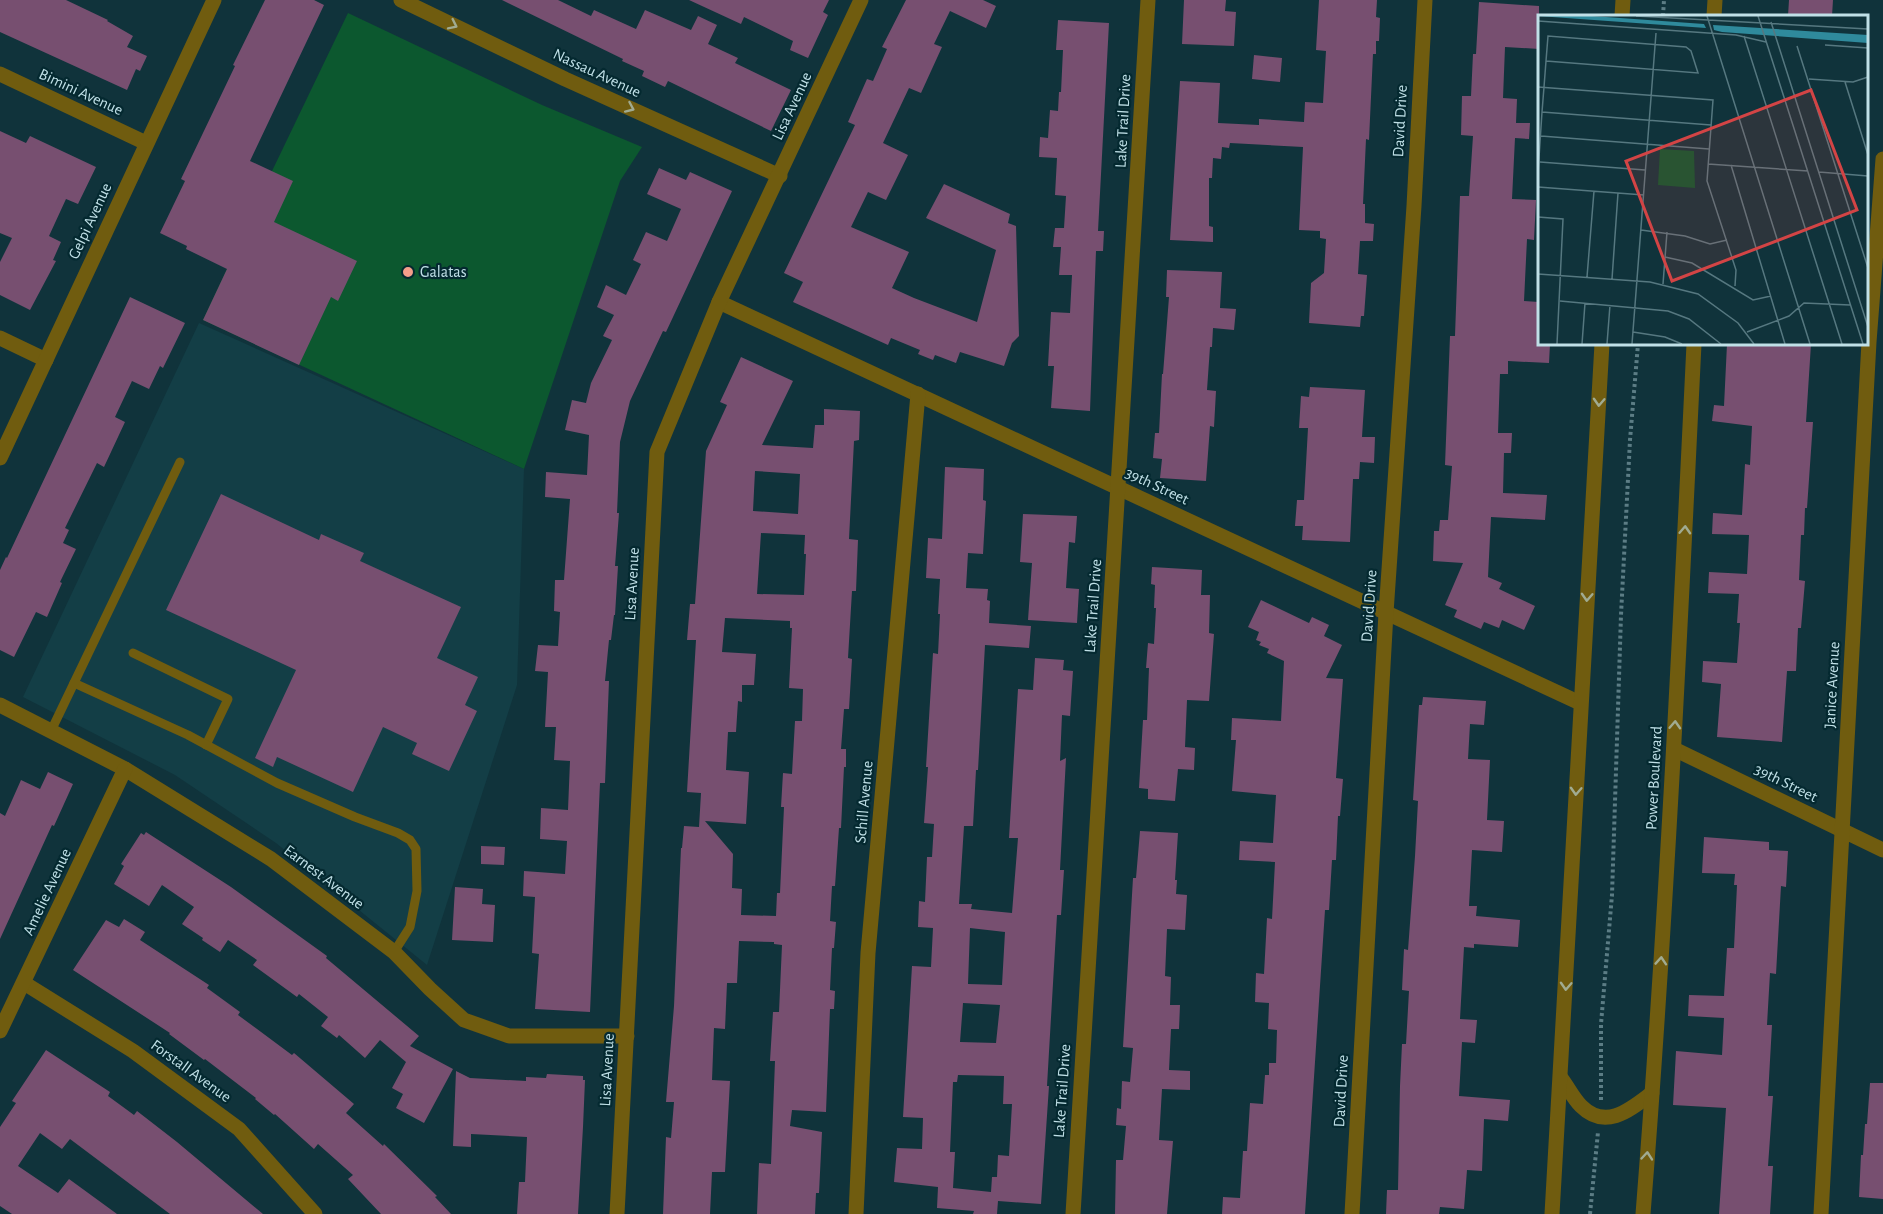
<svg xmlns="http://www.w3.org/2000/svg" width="1883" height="1214" viewBox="0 0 1883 1214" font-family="'Alegreya Sans',sans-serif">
	<rect width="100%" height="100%" fill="#10333b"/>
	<path fill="#133e46" d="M199 323 524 469 517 685 427 965 276 843 175 775 23 697Z"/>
	<path fill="#0c582f" d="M348 13 542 105 642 147 620 181 524 469 203 320 248 224 247 223Z"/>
	<g fill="#774f70" fill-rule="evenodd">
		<path d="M0 0H66L108 20 107 21 133 36 127 47 147 56 140 71 136 69 127 90 0 32Z"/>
		<path d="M265 0H314L324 5 250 161 293 181 274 222 357 261 338 301 331 297 299 365 203 320 227 269 186 249 187 246 160 233 185 181 181 179 235 66 233 65Z"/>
		<path d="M502 0H558L591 16 594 10 636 29 645 10 691 30 698 16 717 25 708 44 738 58 735 63 791 90 771 131 668 81 665 87 642 76 644 71 622 61 623 59Z"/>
		<path d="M689 0H829L823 12 828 15 808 58 790 50 793 41 744 17 741 24Z"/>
		<path d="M906 0H983L996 6 986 28 950 11 934 44 942 47 921 93 909 88 883 143 908 155 886 200 868 192 851 227 909 252 892 288 914 298 977 322 996 250 926 218 944 184 1010 214 1008 223 1016 226 1019 336 1012 343 1004 366 960 352 956 363 935 355 933 360 918 354 920 350 891 338 888 345 793 302 803 282 784 273 855 125 848 122 867 79 873 81 887 49 882 47Z"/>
		<path d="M1184 0H1226L1225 11 1236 12 1234 46 1182 44Z"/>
		<path d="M1319 0H1377L1376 17 1380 18 1379 41H1376V54H1373L1369 140 1366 139 1363 204H1365V223L1374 224 1373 241H1360L1358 274 1367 275 1364 316H1361L1360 327 1309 323 1311 283 1324 273 1326 239 1320 238V231L1299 230 1303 147 1230 143 1229 148 1222 147 1221 159 1213 158 1212 178H1209V226L1213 227V242L1170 240 1180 81 1220 83 1218 123 1259 125V119L1304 122 1305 102 1323 103 1326 51 1316 50Z"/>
		<path d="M1789 0H1833L1832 16H1788Z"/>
		<path d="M1479 2 1539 6V49L1505 47 1503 98 1517 99 1516 123H1530L1529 139 1515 138 1512 199 1536 200 1534 240 1527 239 1524 301 1539 302V344H1550L1549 363 1508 361V374H1500L1498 433H1512L1511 453H1504L1503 493 1547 495 1545 520 1491 517 1488 577 1502 583 1499 589 1535 606 1524 630 1502 620 1499 628 1484 622 1481 629 1454 617 1457 610 1445 605 1463 563 1433 561 1434 531H1439L1440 520H1448L1452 466 1445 465 1450 336H1455L1460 196H1469L1473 136 1461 135 1462 96H1471L1473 54H1476Z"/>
		<path d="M1058 20 1109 23 1098 231H1104L1103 251H1096L1090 411 1051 408 1054 366H1048L1051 312 1070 313 1072 275H1059L1061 247H1053L1055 228H1064L1066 196 1055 195 1057 158 1039 157 1040 137 1048 138 1050 110 1058 111 1059 92H1061L1063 50H1056Z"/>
		<path d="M1254 55 1282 58 1280 82 1252 79Z"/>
		<path d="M0 131 26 143 30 136 96 167 78 204 66 199 49 236 61 242 53 260 56 261 30 310 0 295V262L12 238 0 233Z"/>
		<path d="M659 168 686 180 690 172 732 191 666 332 663 331 630 401 620 442 617 513H619L615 566H618L615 615H614L611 640H609L605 681H609L606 757 605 783H600L590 1012 535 1009 539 954 532 953 535 897 523 896 524 871 565 874 567 841 540 839 541 808 568 810 570 761 554 760 556 727H545L548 672 535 671 538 645 558 646 560 612 554 611 555 580H564L570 499 545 497 546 472 587 475 589 435 565 430 572 400 586 403 591 383 612 340 603 336 614 315 597 307 606 285 626 295 641 264 633 260 646 232 667 241 681 209 647 194Z"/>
		<path d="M1167 270 1222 272 1220 308 1236 309 1234 330 1213 328 1212 347H1210L1207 390 1216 391 1214 427 1210 426 1206 481 1160 478 1162 459 1153 458 1155 433H1159L1162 374H1163L1169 297H1166Z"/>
		<path d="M130 297 185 323 163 368 160 366 149 389 132 381 115 417 125 422 104 467 97 463 65 528 69 530 63 543 76 549 60 582 62 583 47 617 36 612 14 657 0 650V570L6 557 7 558Z"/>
		<path d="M1727 344H1811L1806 422H1813L1807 508H1805L1804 535H1801L1799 580 1805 581 1801 628H1798L1796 671H1787L1782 742 1717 737 1721 684 1702 682 1703 661 1737 663 1740 623H1737L1739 594 1708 593 1709 572 1747 574 1749 535 1712 534 1713 513 1742 515 1745 464 1750 465 1752 426 1712 421 1714 405 1724 406Z"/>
		<path d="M741 357 793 381 762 445 813 448 815 425H824V409L860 411 859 440 854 441 849 539 858 540 856 591H852L848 658 852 659 849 709H844L841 749H846V767H844L841 828H839L835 886H832L830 921 836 922 834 948H832L830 990 835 991 834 1009H830L826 1112 792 1110 790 1126 822 1132 819 1193H816L815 1214H757L759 1163 771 1164 775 1061H770L773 1012H779L782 945 774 944V942L739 941 737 983H727L725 1029 714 1028 712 1080 730 1081 725 1172H712L710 1214H663L666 1137 671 1138 674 1102H666L674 1006 681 848H682L684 826 699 827 701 793 687 792 696 640H687L690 604H695L706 451 727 405 720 402ZM755 471 800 474 798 514 753 511ZM761 533 805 535 804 554H806L804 595 757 594ZM725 618 790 621V628H792L789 688 803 689 802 721H795L792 774 783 773 781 807H784L780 893H777L776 916 741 915 742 889 732 888 733 854 705 821 746 824 749 772 726 770 728 732H736L738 701 742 702V685H754L756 654 722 652Z"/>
		<path d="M1310 387 1365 390 1362 437H1375L1374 463 1360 462 1359 479H1353L1350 542 1302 540 1303 526H1295L1297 500H1304L1308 428H1299L1301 396 1309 397Z"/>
		<path d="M945 467 984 469 983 500 986 501 983 554 968 553 966 588 988 589 987 600 990 601 989 623 1031 626 1029 648 985 645 978 770H976L973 826H964L959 904H972L971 909 1012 913 1018 838H1009L1018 689 1033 690 1035 658 1064 660 1063 670 1073 671 1070 716 1062 715 1060 761 1066 758 1060 870H1064L1061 915H1057L1047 1086H1049L1041 1204 998 1201 997 1214H973L974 1211 937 1208 938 1187 894 1182 897 1148 922 1149 923 1118 903 1117 912 966 931 967 933 928 918 927 919 901 925 902 927 857H932L934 824 924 823 928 767H926L933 653 938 654 940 614H938L940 579 926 578 928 538 942 539ZM970 928 1005 932 1002 985 968 984ZM963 1003 1000 1005 996 1043 960 1042ZM958 1075 1004 1076 1003 1104H1012L1009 1156 998 1155 997 1177H992L991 1192 953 1188 955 1152H950L953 1082H957Z"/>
		<path d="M221 494 319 540 321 534 364 553 360 561 461 607 437 658 478 677 465 705 477 711 449 771 412 754 417 743 383 727 353 792 277 757 273 767 255 758 296 670 166 610Z"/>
		<path d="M1023 514 1077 516 1075 543 1069 542 1066 588 1079 589 1077 623 1028 620 1032 563 1020 562Z"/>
		<path d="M1152 567 1202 570 1201 595H1210L1209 633 1214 634 1209 701 1187 700 1185 747 1195 748 1194 770 1178 769 1175 801 1148 799V789L1139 788 1143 720H1147L1149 668H1146L1148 643 1154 644 1156 608H1154L1155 585 1151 584Z"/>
		<path d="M1261 600 1309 623 1312 617 1329 625 1324 636 1342 645 1326 678 1343 679 1336 778 1343 779 1340 816H1338L1336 860H1332L1329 910H1325L1305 1214H1222L1223 1197 1240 1198 1243 1151H1247L1250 1103 1263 1104 1265 1075H1269V1063H1276L1277 1030 1268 1029 1269 1003 1255 1002 1256 973 1264 974 1267 918 1272 919 1275 862 1239 860 1240 841 1273 843 1276 795 1232 791 1236 740H1231L1232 718 1281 721 1284 661 1267 653 1269 649 1259 645 1261 642 1256 640 1259 632 1248 627Z"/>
		<path d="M1423 697 1486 701 1484 725 1470 724 1468 759 1490 760 1487 820 1504 821 1502 852 1472 850 1469 906H1477L1476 916 1520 920 1518 947 1474 944V948L1464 947 1460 1019 1477 1020 1475 1043 1462 1042 1459 1096 1510 1100 1508 1121 1484 1119 1482 1171 1467 1170 1464 1209 1440 1207 1439 1214H1386L1387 1190H1398L1400 1086 1402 1044H1406L1409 991 1402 990 1404 949 1408 950 1415 856 1418 801 1413 800 1419 705H1422Z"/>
		<path d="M48 772 73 784 54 826 52 825 0 939V813L5 816 21 780 40 789Z"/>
		<path d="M1140 831 1178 833 1175 880H1177L1176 894 1187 895 1185 930 1167 929 1165 976 1171 977 1170 1005H1180L1179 1029H1171L1169 1070 1190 1071V1090L1162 1089 1159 1140 1173 1141 1167 1214H1115L1116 1160H1123L1126 1126 1116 1125 1117 1108 1121 1109 1122 1081 1130 1082 1133 1048 1123 1047 1133 878H1136Z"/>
		<path d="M146 832 231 887 327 956 326 958 419 1036 410 1046 453 1069 424 1123 396 1108 403 1094 392 1088 406 1062 380 1040 365 1058 339 1035 337 1038 321 1026 328 1017 299 994 297 997 253 965 257 960 228 940 220 952 202 940 203 938 182 924 194 907 162 885 149 906 114 884 124 866 121 864 141 833 144 835Z"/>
		<path d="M1704 837 1769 842V850L1788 851 1786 887 1781 886 1776 974 1770 973 1767 1025H1772L1768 1096H1773L1768 1166H1773L1770 1214H1719L1726 1108 1673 1105 1676 1051 1722 1055 1724 1018 1688 1016 1689 995 1724 996 1727 948H1734L1737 885H1734L1735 874 1702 873Z"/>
		<path d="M481 846 505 847 504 865 481 864Z"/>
		<path d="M455 887 483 889 482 904 495 905 493 942 452 940Z"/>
		<path d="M124 919 145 932 140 940 209 985 207 988 240 1012 238 1015 292 1055 294 1053 354 1104 346 1113 383 1146 384 1144 437 1196 435 1197 451 1214H381L348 1179 353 1175 318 1144 314 1149 275 1114 274 1115 255 1099 256 1098 205 1059 204 1060 169 1034 170 1033 73 970 106 920 119 927Z"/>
		<path d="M46 1050 110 1092 108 1096 134 1115 137 1111 177 1142 263 1214H170L70 1139 62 1149 40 1133 18 1166 58 1193 69 1179 117 1214H12L0 1206V1127L16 1103 12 1101Z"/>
		<path d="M456 1071 470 1078 526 1081V1077L546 1078 547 1074 583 1076V1080H585L583 1127 578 1214H517L519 1182H525L527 1137 471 1134V1147L453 1146Z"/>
		<path d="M1870 1083H1883V1199L1859 1197 1861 1155H1863L1865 1124H1867Z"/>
	</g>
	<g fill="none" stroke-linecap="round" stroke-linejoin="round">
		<g stroke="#5c7d85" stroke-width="4" stroke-dasharray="3 3" stroke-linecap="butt">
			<path d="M1663 16 1664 0"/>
			<path d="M1601 1100V1024L1612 895 1621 615 1630 440 1638 344"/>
			<path d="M1590 1214 1598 1132"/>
		</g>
		<g stroke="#705c0f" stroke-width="9">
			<path d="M133 653 228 699 206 745"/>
			<path d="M74 683 188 735 277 783 355 817 398 833 410 840 416 849 417 891 410 927 394 952"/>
			<path d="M51 731 180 462"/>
		</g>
		<g stroke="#705c0f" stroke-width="15">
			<path d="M401 0 565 79 780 176"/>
			<path d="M0 74 146 143"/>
			<path d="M719 302 1580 703"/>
			<path d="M0 338 46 360"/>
			<path d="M0 458 214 0"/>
			<path d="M0 705 125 769 271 859 394 952 430 989 464 1020 509 1036H627"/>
			<path d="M1674 749 1883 850"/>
			<path d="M24 983 133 1051 239 1129 315 1214"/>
			<path d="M0 1031 125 769"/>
			<path d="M617 1214 657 452 719 302 861 0"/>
			<path d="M856 1214 868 953 918 394"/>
			<path d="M1073 1214 1148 0"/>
			<path d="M1352 1214 1386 613 1414 206 1425 0"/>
			<path d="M1821 1214 1869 342 1883 159"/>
		</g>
		<g stroke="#705c0f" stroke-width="15">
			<path d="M1622 16 1623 0"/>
			<path d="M1714 16 1715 0"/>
			<path d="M1561 1078C1568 1087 1573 1098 1581 1106 1606 1131 1631 1109 1652 1093"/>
			<path d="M1552 1214 1602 344"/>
			<path d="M1643 1214C1666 924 1680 634 1694 344"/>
		</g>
	</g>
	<defs><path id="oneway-chevron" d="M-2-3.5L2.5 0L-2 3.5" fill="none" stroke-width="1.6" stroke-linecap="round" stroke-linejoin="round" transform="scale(1.5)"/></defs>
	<g stroke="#a0ab91">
		<use href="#oneway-chevron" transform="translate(453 25) rotate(26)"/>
		<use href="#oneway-chevron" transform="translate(630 108) rotate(24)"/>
		<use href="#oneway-chevron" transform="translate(1599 402) rotate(93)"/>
		<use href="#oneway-chevron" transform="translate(1685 530) rotate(-87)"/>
		<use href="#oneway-chevron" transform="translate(1587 597) rotate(93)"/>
		<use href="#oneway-chevron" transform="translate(1675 725) rotate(-87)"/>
		<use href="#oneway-chevron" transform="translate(1576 791) rotate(93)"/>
		<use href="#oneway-chevron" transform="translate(1661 961) rotate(-86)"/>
		<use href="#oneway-chevron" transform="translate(1566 986) rotate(93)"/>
		<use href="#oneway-chevron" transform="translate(1647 1156) rotate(-85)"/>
	</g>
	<circle fill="#f49e8a" stroke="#042930" stroke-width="2" cx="408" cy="272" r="6"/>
	<g text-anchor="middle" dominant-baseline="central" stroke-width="4.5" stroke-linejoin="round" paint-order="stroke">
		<g font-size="16" fill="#c0e0e7" stroke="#042930">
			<text transform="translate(597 73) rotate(25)">Nassau Avenue</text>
			<text transform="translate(81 92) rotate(25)">Bimini Avenue</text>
			<text transform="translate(792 106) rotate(-65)">Lisa Avenue</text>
			<text transform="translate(1123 121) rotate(-87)">Lake Trail Drive</text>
			<text transform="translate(1400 121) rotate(-87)">David Drive</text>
			<text transform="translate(90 221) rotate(-65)">Gelpi Avenue</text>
			<text transform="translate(1157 486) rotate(25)">39th Street</text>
			<text transform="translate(632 584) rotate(-87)">Lisa Avenue</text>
			<text transform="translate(1093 606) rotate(-86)">Lake Trail Drive</text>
			<text transform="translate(1369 606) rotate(-86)">David Drive</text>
			<text transform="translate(1832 685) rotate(-87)">Janice Avenue</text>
			<text transform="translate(1654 778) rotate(-87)">Power Boulevard</text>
			<text transform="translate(1786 783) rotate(26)">39th Street</text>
			<text transform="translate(864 802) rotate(-85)">Schill Avenue</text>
			<text transform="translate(324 877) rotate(37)">Earnest Avenue</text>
			<text transform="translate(47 892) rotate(-65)">Amelie Avenue</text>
			<text transform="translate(607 1070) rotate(-87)">Lisa Avenue</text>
			<text transform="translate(191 1071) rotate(36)">Forstall Avenue</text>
			<text transform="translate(1062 1091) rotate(-86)">Lake Trail Drive</text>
			<text transform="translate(1341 1091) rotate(-87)">David Drive</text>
		</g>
		<g font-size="16" fill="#c0e0e7" stroke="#042930" text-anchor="start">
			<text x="420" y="272">Galatas</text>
		</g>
	</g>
	<g transform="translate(1538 15)">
		<rect width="330" height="330" fill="#10333b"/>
		<path d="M122 134 156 136 157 173 120 170Z" fill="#0c582f"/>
		<path d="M0 1H54L166 9 168 13ZM175 10 330 20V28L184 17 176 15Z" fill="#2f8a9c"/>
		<path fill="none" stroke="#567880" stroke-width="1.5" d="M98 1 330 14M169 1 272 329M220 1 325 329M0 6 198 20 228 27M233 7 330 312M206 21 304 329M287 30 330 33M259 31 330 253M271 64 315 67 330 62M307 67 330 140M0 72 175 85 169 166 198 255 197 271M4 97 173 110M3 121 171 134M2 147 107 155M170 149 270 156M193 150 247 329M281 157 330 161M0 158 4 97 6 72 8 46 10 21 148 32 153 36 160 58 8 46M0 172 106 180M0 202 25 204 19 329M103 215 147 221 172 229 189 225M127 242 154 248 215 285 233 281M0 259 112 267 160 279 200 308 216 329M49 262 56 176M74 264 80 178M125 269 129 217M22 286 130 296 151 304 183 329M95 317 127 322 144 329M209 317 251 301 266 288 312 290M44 329 47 288M69 329 72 290M94 329 118 18"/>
		<path fill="#d34445" fill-opacity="0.15" stroke="#d34445" stroke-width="3" d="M273 75 319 195 134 266 88 146Z"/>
		<rect width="330" height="330" fill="none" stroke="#c0e0e7" stroke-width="3"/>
	</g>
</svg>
